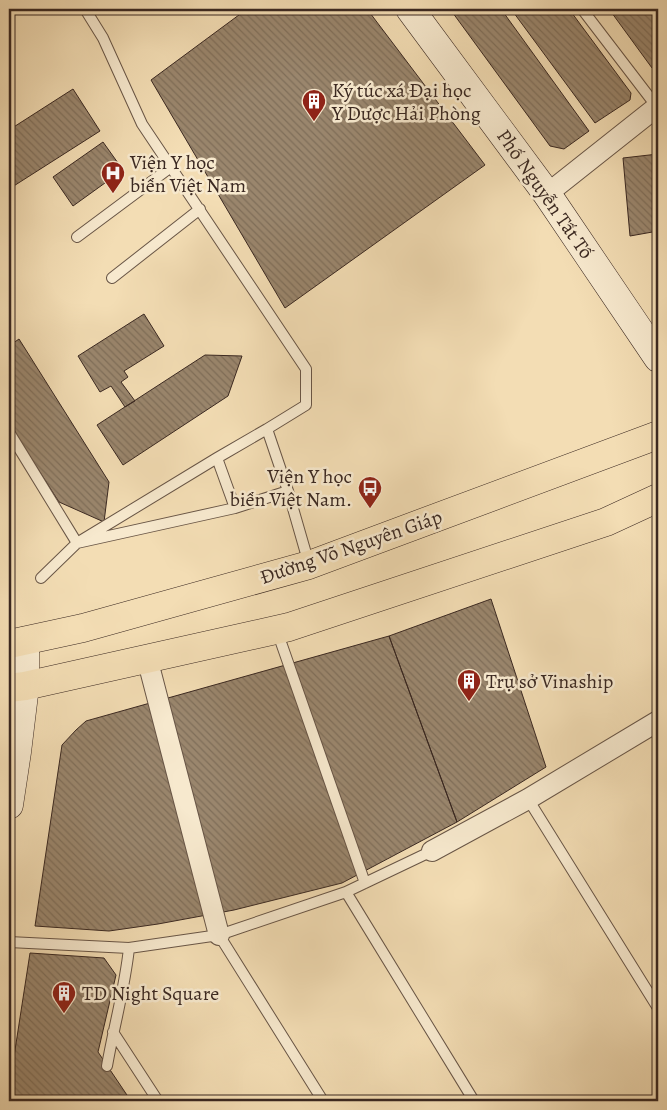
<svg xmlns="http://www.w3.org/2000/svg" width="667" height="1110" font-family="Alegreya,serif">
  <defs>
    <pattern id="building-back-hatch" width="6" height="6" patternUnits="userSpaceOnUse" patternTransform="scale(1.25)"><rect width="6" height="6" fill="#9a866d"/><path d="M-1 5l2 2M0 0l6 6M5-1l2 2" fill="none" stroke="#7f6e59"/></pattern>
  </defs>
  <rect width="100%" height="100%" fill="#f3ddb4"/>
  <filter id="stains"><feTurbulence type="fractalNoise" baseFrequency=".004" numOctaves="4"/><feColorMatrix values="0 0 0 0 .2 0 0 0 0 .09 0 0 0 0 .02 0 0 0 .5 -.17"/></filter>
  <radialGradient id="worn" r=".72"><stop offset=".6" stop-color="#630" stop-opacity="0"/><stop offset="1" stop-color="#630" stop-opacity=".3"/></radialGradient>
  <path fill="url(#building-back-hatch)" stroke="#3a2821" d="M247,9H367L485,165L285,308L151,80Z
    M450,9H501L589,131L564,149L550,146Z
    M511,9H569L631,93L630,100L595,123Z
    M609,9H658V69L652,68Z
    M73,89L100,131L9,189V130Z
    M103,142L123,170L73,206L53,177Z
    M658,154V231L630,236L623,158Z
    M144,314L164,346L124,371L128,377L121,382L135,401L125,407L111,386L100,392L78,356Z
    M19,339L109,482L104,522L59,502L9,424V346Z
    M205,355L242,356L228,396L123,465L97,425Z
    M491,599L546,767L457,822L389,636Z
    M389,636L457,822L342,883L234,910L158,924L109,931L35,926L62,745L76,730L86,721Z
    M30,953L104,958L116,975L98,1052L131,1101H9V1089Z"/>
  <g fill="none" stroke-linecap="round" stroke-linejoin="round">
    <g stroke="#685546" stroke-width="12">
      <path id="lane" d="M85,9L103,38L142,124L306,369V405L267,429L288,491L309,564
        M582,9L657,107
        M77,237L171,167
        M112,278L200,209
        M9,432L77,543L235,508L288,491
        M217,458L235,508
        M41,578L77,543L217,458L267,429
        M277,631L365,883
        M528,799L658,1008
        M346,892L474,1101
        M219,935L323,1101
        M9,942L129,948
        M113,1032L158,1101
        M107,1066C114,1026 125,987 129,948L219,935L346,892L432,851"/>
    </g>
    <g stroke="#685546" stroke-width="22">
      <path id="street" d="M547,194L658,106
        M147,658L219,935
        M432,851L528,799L658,721"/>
    </g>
    <g stroke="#3a2821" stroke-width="29">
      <path id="secondary" d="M410,9L547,194L658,358
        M9,805L17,752L25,686V641"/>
    </g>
    <g stroke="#3a2821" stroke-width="29">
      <path id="primary" d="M9,644L83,628L309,565L658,435
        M9,688L25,686L289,627L606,522L658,498"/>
    </g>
    <use href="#lane" stroke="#f7e9ce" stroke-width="10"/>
    <use href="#street" stroke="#f7e9ce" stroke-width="20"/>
    <use href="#secondary" stroke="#f7e9ce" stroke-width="28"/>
    <use href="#primary" stroke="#f3ddb4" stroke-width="28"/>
  </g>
  <defs>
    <g id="building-pin" transform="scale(1.25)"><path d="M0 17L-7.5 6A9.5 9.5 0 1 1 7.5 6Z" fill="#8f2418" stroke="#f7e9ce"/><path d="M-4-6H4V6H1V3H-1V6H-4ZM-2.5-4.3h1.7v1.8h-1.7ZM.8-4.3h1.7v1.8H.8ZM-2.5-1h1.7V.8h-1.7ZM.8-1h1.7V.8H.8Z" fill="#fff"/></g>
    <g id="hospital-pin" transform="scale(1.25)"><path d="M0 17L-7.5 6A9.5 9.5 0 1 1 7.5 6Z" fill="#8f2418" stroke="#f7e9ce"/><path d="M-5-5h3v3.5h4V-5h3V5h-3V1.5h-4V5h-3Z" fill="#fff"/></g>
    <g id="bus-pin" transform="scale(1.25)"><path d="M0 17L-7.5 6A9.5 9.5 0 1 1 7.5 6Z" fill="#8f2418" stroke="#f7e9ce"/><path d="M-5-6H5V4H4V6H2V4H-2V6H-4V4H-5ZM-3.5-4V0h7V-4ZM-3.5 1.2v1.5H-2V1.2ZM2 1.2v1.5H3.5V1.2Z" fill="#fff"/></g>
  </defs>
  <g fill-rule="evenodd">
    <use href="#building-pin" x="314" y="101"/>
    <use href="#hospital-pin" x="113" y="173"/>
    <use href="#bus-pin" x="370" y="488"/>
    <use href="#building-pin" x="469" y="681"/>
    <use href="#building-pin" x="64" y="993"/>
  </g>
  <g text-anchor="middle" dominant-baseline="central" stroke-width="5" stroke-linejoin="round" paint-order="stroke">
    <g font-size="20" fill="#3a2821" stroke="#f7e9ce" text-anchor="start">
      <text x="332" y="90">Ký túc xá Đại học<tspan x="332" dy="23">Y Dược Hải Phòng</tspan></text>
      <text x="130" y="162">Viện Y học<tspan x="130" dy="23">biển Việt Nam</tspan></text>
      <text x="352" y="476" text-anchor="end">Viện Y học<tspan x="352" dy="23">biển Việt Nam.</tspan></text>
      <text x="486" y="681">Trụ sở Vinaship</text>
      <text x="82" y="993">TD Night Square</text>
    </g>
    <g font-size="20" fill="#3a2821" stroke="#f7e9ce">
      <text transform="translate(545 194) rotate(55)">Phố Nguyễn Tất Tố</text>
      <text transform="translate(351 547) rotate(-19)">Đường Võ Nguyên Giáp</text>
    </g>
  </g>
  <rect width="667" height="1110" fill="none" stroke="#f3ddb4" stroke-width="30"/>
  <rect x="10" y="10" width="647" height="1090" fill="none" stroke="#3a2821" stroke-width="2.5"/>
  <rect x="15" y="15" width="637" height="1080" fill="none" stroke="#3a2821"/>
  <rect width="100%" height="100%" filter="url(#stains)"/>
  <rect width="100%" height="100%" fill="url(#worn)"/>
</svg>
